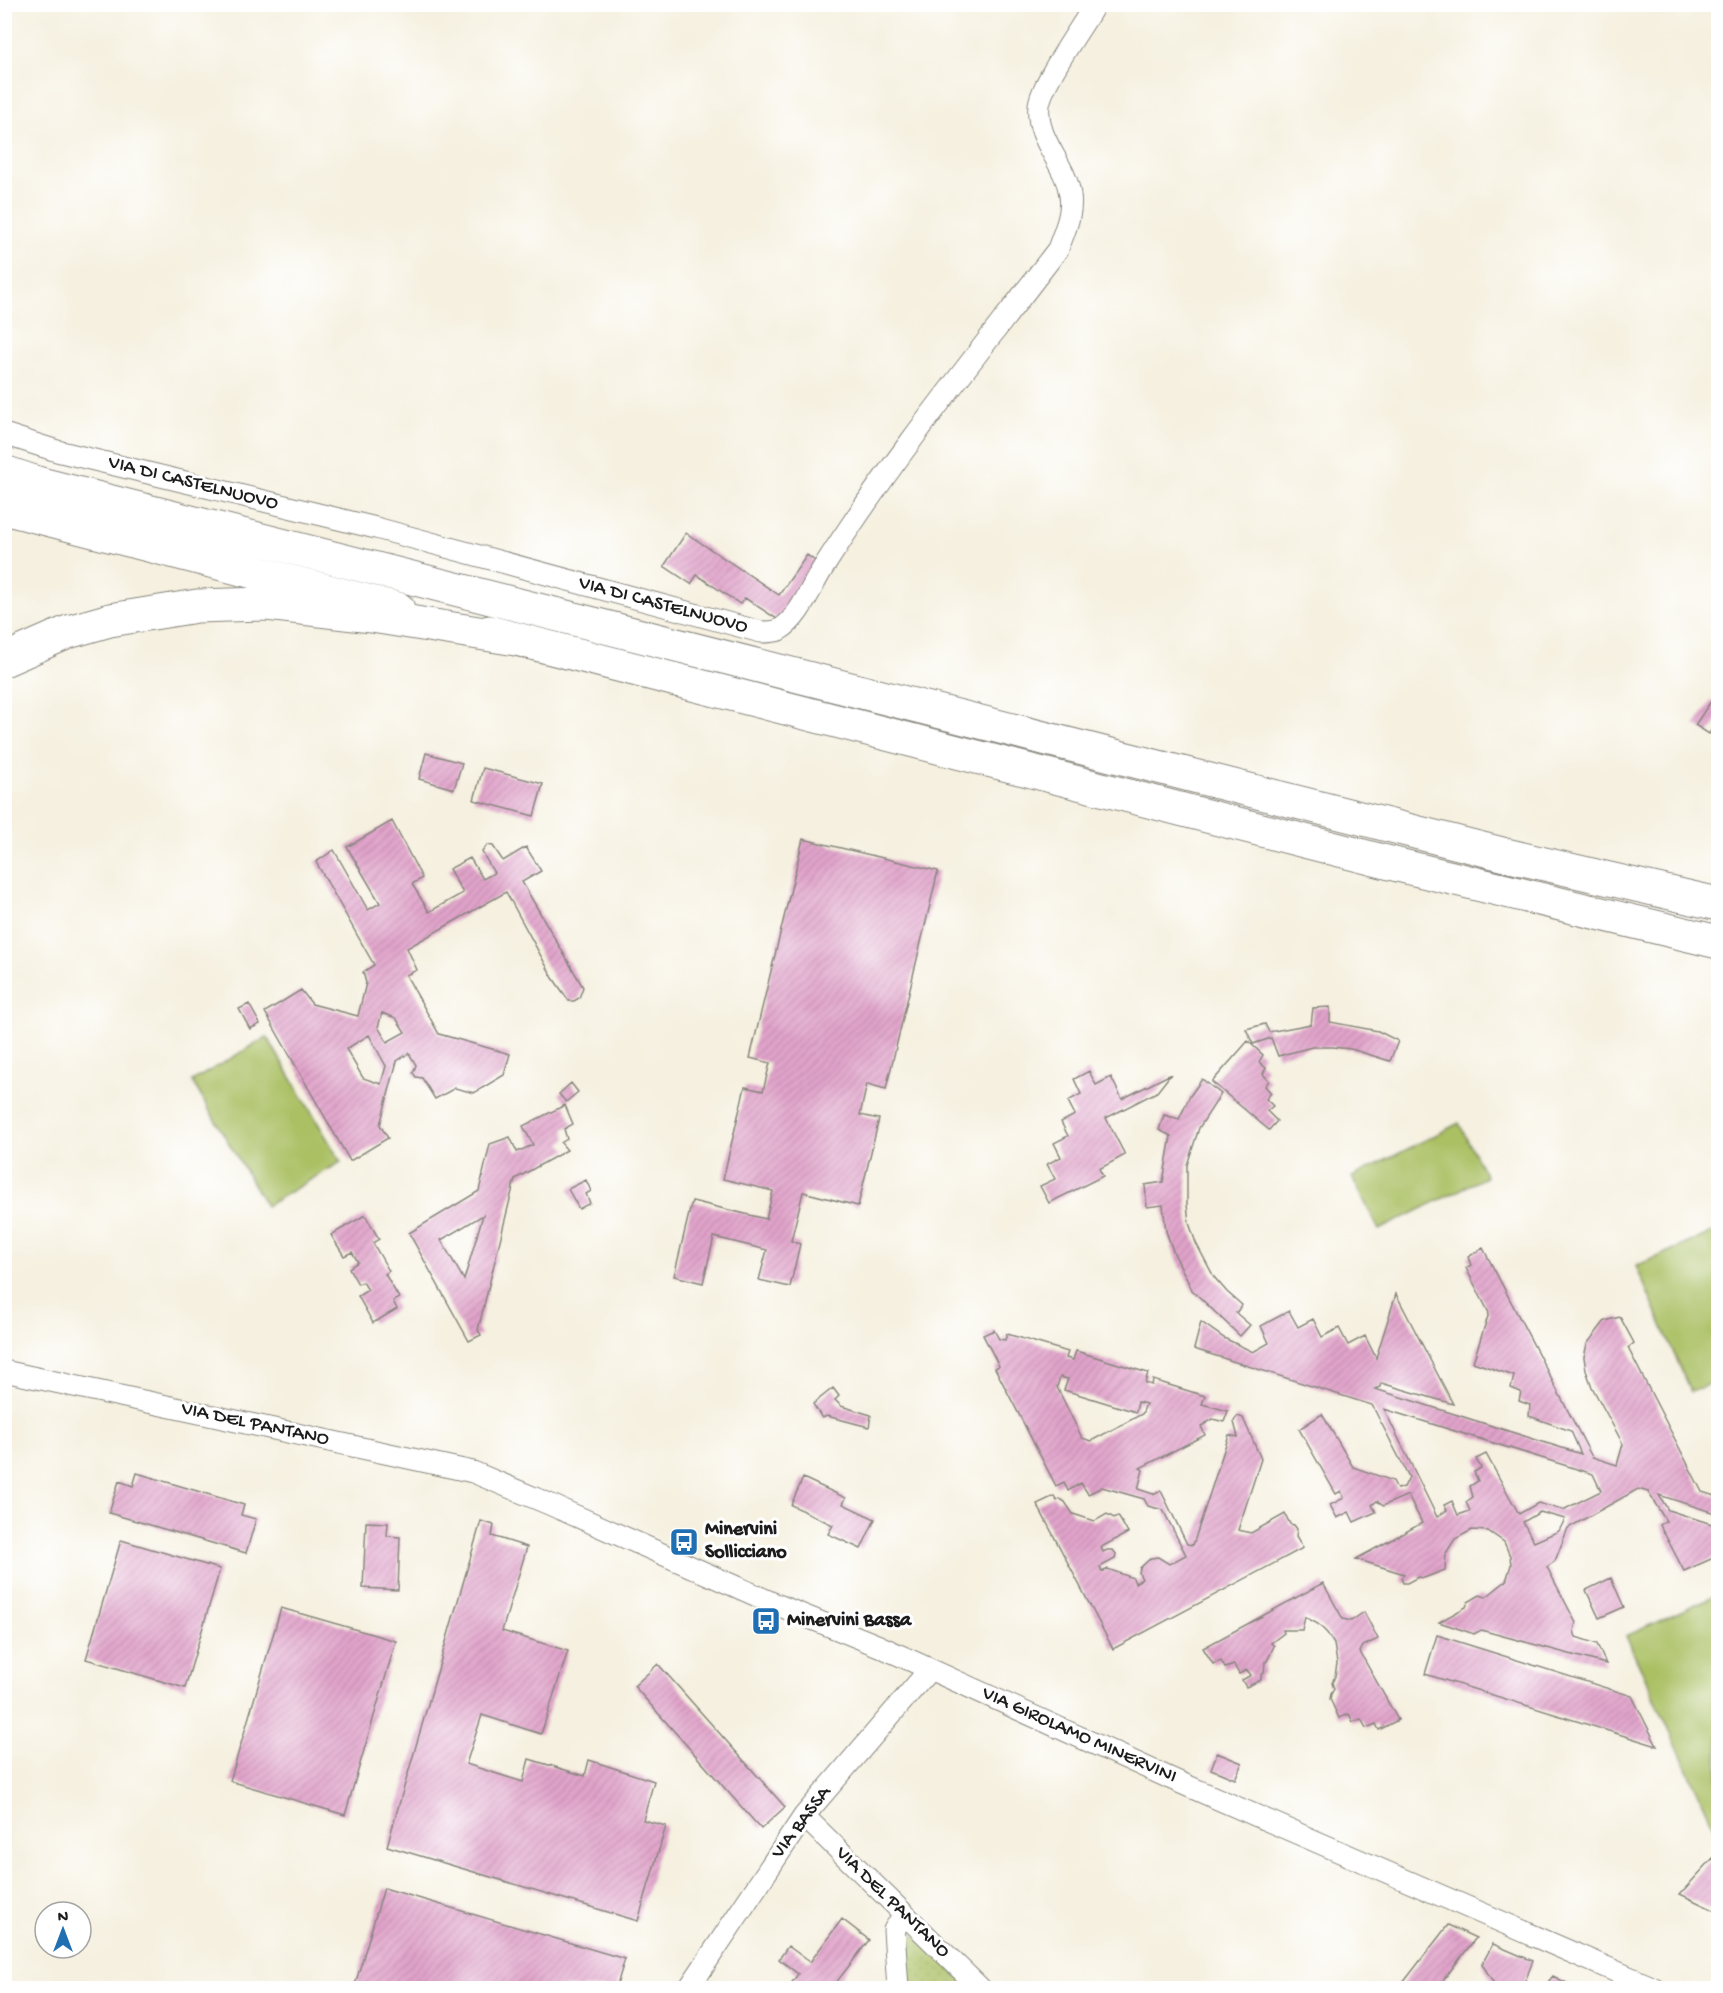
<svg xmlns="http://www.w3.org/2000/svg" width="1723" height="1993" font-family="'Gochi Hand',sans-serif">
  <defs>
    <pattern id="grass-dots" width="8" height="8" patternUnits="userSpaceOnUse" patternTransform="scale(1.5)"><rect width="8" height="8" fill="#aac064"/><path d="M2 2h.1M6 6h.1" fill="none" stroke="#92a456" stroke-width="1.8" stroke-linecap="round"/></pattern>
    <pattern id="building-hatch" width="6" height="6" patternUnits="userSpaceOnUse" patternTransform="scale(1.5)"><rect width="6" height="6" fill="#e1a3ca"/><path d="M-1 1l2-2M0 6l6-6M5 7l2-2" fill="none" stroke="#c08cad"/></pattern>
  </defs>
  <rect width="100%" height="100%" fill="#fff"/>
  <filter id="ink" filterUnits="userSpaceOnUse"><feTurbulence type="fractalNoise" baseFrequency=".0167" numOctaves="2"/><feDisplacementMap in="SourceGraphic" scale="12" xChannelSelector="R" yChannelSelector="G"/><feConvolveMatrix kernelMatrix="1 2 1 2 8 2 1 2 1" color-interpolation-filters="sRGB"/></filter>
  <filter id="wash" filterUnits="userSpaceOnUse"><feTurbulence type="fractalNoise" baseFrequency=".008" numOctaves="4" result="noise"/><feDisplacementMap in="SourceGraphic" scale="24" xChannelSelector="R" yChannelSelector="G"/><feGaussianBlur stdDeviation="1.35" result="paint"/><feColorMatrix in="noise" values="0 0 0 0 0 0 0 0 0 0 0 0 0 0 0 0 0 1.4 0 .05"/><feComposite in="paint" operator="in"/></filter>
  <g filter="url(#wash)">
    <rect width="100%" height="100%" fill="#f5f0df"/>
    <path fill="url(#grass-dots)" stroke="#636e40" stroke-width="1.5" d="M908,1928L973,1988H903L901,1931Z"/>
    <path fill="#aac064" stroke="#636e40" stroke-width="1.5" d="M267,1037L341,1162L266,1206L192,1081Z
      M1459,1123L1486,1177L1379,1230L1352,1177Z
      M1718,1230V1380L1691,1392L1636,1266Z
      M1718,1594V1835L1626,1636Z"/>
    <g id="blocks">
      <path fill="url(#building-hatch)" fill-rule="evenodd" d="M686,533L779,595L807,555L819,564L780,621L745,598L740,604L697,575L691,584L664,566Z
        M1711,701L1718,706V719L1709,734L1695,725Z
        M426,753L462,763L454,789L419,779Z
        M483,768L543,784L534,816L474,800Z
        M392,821L422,878L412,884L429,912L463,893L449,869L470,858L483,879L494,873L482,852L487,845L493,846L503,861L526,847L541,871L522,882L583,987L579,998L574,1001H569L553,978L506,892L407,948L417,970L406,975L439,1034L510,1054L504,1075L474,1093L455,1088L435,1099L422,1078L416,1077L413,1073L416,1065L409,1053L397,1061L380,1125L388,1138L350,1161L265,1012L301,990L312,1004L358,1016L366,983L363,972L374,965L316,862L334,850L368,910L380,903L347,847ZM382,1013L396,1018L405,1032L387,1042L378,1027ZM369,1035L386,1066L381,1084L363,1078L346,1049Z
        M803,839L938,871L886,1089L867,1084L860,1115L879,1119L858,1206L803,1192L791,1241L800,1244L790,1287L759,1280L767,1250L714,1237L703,1283L674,1276L692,1201L766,1219L773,1191L723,1179L745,1087L763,1091L770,1063L750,1058Z
        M249,1004L260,1024L250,1029L239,1009Z
        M1330,1007V1022L1378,1031L1398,1041L1390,1061L1351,1049L1332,1047H1312L1278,1056L1271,1038L1253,1044L1246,1029L1265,1024L1269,1032L1311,1024L1313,1008Z
        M1248,1041L1263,1055L1259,1062L1266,1068L1263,1074L1269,1081L1265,1086L1271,1093L1266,1099L1273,1106L1267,1111L1277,1121L1269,1130L1212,1082Z
        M1089,1071L1096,1085L1111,1077L1122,1099L1171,1074L1157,1092L1106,1118L1125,1155L1099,1169L1103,1176L1049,1203L1040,1186L1055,1179L1047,1164L1061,1157L1054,1143L1068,1136L1061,1122L1075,1115L1068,1101L1081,1094L1074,1079Z
        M1202,1079L1221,1094L1199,1128L1187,1165V1204L1189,1223L1196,1243L1214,1277L1227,1292L1242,1305L1236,1313L1250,1325L1240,1336L1192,1290L1173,1251L1166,1231L1163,1205L1147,1207L1145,1185L1163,1182L1171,1136L1159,1130L1164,1115L1179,1119L1190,1096Z
        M571,1083L578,1092L566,1102L559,1094Z
        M565,1105L573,1124L564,1129L567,1139L561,1143L567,1150L515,1179L478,1330L481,1335L469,1341L409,1233L479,1191L490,1144L510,1137L517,1152L533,1145L523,1126ZM483,1215L464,1280L441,1240Z
        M586,1180L591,1191L586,1194L590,1203L579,1209L568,1189Z
        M365,1215L379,1239L373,1243L389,1271L385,1274L399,1298L393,1301L397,1309L373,1323L358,1296L368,1290L363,1282L358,1284L349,1268L358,1262L352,1252L344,1256L331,1235Z
        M1483,1248L1592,1457L1617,1465L1623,1444L1592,1387L1586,1370L1584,1357L1587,1344L1605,1321L1620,1317L1634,1343L1628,1348L1702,1492L1718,1497V1514L1659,1495L1668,1510L1718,1526V1556L1684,1571L1660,1525L1666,1521L1648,1492L1638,1489L1568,1528L1555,1561L1547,1567L1576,1623L1574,1631L1576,1637L1597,1644L1606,1664L1481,1630L1474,1634L1439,1622L1466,1607L1468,1602L1480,1595L1486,1597L1506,1581L1511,1565L1510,1556L1504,1542L1488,1531L1472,1530L1455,1539L1446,1553L1445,1570L1424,1578L1418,1577L1407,1583H1403L1401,1578L1404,1574L1356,1559L1422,1523L1408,1495L1383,1506L1377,1501L1372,1505L1376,1512L1354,1522L1349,1512L1337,1518L1330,1505L1344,1498L1341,1491L1336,1494L1299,1429L1322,1414L1353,1467L1393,1481L1397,1489L1404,1487L1409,1477L1372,1405L1194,1349L1201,1322L1224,1338L1253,1352L1269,1343L1261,1326L1289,1311L1298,1327L1313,1319L1322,1337L1339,1328L1348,1345L1365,1336L1376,1358L1396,1294L1453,1404L1381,1383L1380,1387L1375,1389L1581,1454L1571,1431L1529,1416L1530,1405L1519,1401L1521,1392L1511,1388L1514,1376L1473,1362L1489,1313L1466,1268L1471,1265L1468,1257ZM1384,1409L1593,1474L1601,1491L1563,1510L1538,1503L1519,1514L1486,1454L1476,1459L1481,1468L1474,1472L1478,1481L1470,1486L1473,1497L1466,1502L1470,1511L1458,1515L1452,1501L1444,1505L1447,1510L1437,1517ZM1540,1512L1565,1519L1559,1531L1534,1542L1523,1522Z
        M994,1330L999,1339L1005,1340L1007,1334L1068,1352L1066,1358L1073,1360L1076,1351L1148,1373L1145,1383L1152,1385L1153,1380L1205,1396L1202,1404L1228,1411L1224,1422L1213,1419L1201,1426L1205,1435L1140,1468L1143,1470L1138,1489L1153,1494L1161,1491L1187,1544L1193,1545L1229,1435L1238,1437L1234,1422L1235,1419L1238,1416L1243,1418L1261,1459L1238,1530L1251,1533L1285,1514L1290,1524L1294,1525L1297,1529L1296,1536L1303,1548L1113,1649L1037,1504L1054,1496L1057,1501L1060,1499L1065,1502L1073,1514L1095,1521L1107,1514L1114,1518L1118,1516L1128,1533L1101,1547L1103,1552L1107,1550H1113L1116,1554L1115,1559L1100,1567L1102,1572L1108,1569L1133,1578L1135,1583L1142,1579L1139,1573L1140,1568L1151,1558L1158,1557L1169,1564L1186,1555L1163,1510L1148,1506L1144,1499L1102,1487L1088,1494L1081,1483L1068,1491L1064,1482L1056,1486L995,1368L999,1366L983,1335ZM1060,1377L1068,1379L1064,1390L1136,1412L1138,1402L1146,1404L1142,1414L1091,1441L1082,1438L1057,1387Z
        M833,1388L839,1396L835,1400L841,1406L871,1415L869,1427L827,1416L822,1418L813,1404Z
        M137,1473L244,1505L241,1515L256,1519L246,1553L109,1513L119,1481L133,1486Z
        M803,1478L846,1498L843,1504L875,1519L861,1549L828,1534L833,1525L791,1505Z
        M481,1521L494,1525L492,1536L527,1547L502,1631L568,1651L541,1734L482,1715L466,1764L523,1782L529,1759L585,1776L589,1760L654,1781L643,1820L666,1826L638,1921L387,1846Z
        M366,1522L388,1523L387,1536L400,1537L398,1590L363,1588Z
        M121,1540L220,1569L185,1688L86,1659Z
        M1611,1578L1624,1607L1599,1618L1586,1590Z
        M1323,1583L1343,1619L1351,1621L1364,1612L1378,1639L1363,1646L1360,1652L1398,1720L1379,1730L1376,1724L1366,1728L1361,1719L1353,1722L1349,1714L1339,1718L1330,1699L1331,1694L1334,1689L1332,1683L1335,1676L1337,1663L1334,1644L1327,1633L1318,1624L1305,1617L1302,1630H1283L1284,1633L1271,1643L1274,1646L1267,1661L1265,1662L1264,1673L1261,1675V1680L1246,1687L1242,1680L1251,1675L1247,1670L1239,1674L1234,1665L1225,1668L1221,1661L1213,1664L1203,1648Z
        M281,1608L396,1641L345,1815L230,1781Z
        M1437,1635L1632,1696L1657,1746L1425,1674Z
        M658,1664L785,1807L761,1829L634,1686Z
        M1217,1753L1242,1763L1235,1779L1211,1769Z
        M1713,1858L1718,1868V1912L1680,1894Z
        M384,1888L625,1959L616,1988H354Z
        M842,1919L869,1940L832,1988H788L798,1974L779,1959L788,1946L810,1962Z
        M1448,1925L1476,1938L1437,1988H1399Z
        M1493,1944L1533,1961L1522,1988L1496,1987L1482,1964Z
        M1553,1976L1576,1988H1543Z"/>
    </g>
  </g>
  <g filter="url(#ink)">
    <use href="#blocks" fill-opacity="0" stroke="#88867e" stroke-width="1.5"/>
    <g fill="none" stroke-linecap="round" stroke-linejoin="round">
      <g stroke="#88867e" stroke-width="23">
        <path id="minor" d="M4,434L57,451L376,528L761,632C766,632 774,632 779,630C799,619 811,587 823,568C894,456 978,354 1058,249C1064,232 1073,214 1070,195C1066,163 1035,140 1039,105C1042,82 1082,27 1095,4
          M4,1371L473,1472L549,1504L773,1603L879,1646L1174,1780L1654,1988
          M804,1816L980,1988
          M689,1988L804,1816L930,1669
          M898,1988L894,1930L904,1914"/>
      </g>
      <g stroke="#88867e" stroke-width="35">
        <path id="trunk" d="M9,476L1510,856L1718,904
          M4,508L398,609
          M489,632L1398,865L1718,942"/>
      </g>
      <g stroke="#88867e" stroke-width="35">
        <path id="motorway" d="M4,472L37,483
          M4,660L68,632L110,620L197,606L267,604L372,616L516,639"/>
      </g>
      <use href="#minor" stroke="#fff" stroke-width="21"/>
      <use href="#trunk" stroke="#fff" stroke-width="33"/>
      <use href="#motorway" stroke="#fff" stroke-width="33"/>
    </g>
  </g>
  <defs>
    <g id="bus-square" transform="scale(1.5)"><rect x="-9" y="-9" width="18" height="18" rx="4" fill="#1f6fb2" stroke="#fff"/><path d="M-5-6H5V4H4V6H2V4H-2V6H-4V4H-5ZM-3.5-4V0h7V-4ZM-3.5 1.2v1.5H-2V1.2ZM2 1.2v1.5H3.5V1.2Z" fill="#fff"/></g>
  </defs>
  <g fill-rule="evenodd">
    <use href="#bus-square" x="684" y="1542"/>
    <use href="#bus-square" x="766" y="1621"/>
  </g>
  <g text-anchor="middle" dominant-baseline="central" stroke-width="6" stroke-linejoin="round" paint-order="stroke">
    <g font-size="20" fill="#1c1c1c" stroke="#fff">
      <text transform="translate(193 484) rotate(14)">VIA DI CASTELNUOVO</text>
      <text transform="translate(663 606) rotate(15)">VIA DI CASTELNUOVO</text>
      <text transform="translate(255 1425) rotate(12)">VIA DEL PANTANO</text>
      <text transform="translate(1079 1736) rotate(24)">VIA GIROLAMO MINERVINI</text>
      <text transform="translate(802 1823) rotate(-53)">VIA BASSA</text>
      <text transform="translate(892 1903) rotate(44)">VIA DEL PANTANO</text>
    </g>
    <g font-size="20" font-weight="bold" fill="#1c1c1c" stroke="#fff" text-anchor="start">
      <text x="705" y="1530">Minervini<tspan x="705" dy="23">Sollicciano</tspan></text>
      <text x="787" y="1621">Minervini Bassa</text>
    </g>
  </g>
  <rect width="1723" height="1993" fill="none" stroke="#fff" stroke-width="24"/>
  <g transform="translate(63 1930)"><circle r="28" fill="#ffffff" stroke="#a4a4a4" stroke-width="1.5"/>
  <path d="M0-4.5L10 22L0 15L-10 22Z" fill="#1f6fb2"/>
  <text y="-9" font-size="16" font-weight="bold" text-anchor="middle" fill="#1c1c1c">N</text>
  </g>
</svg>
